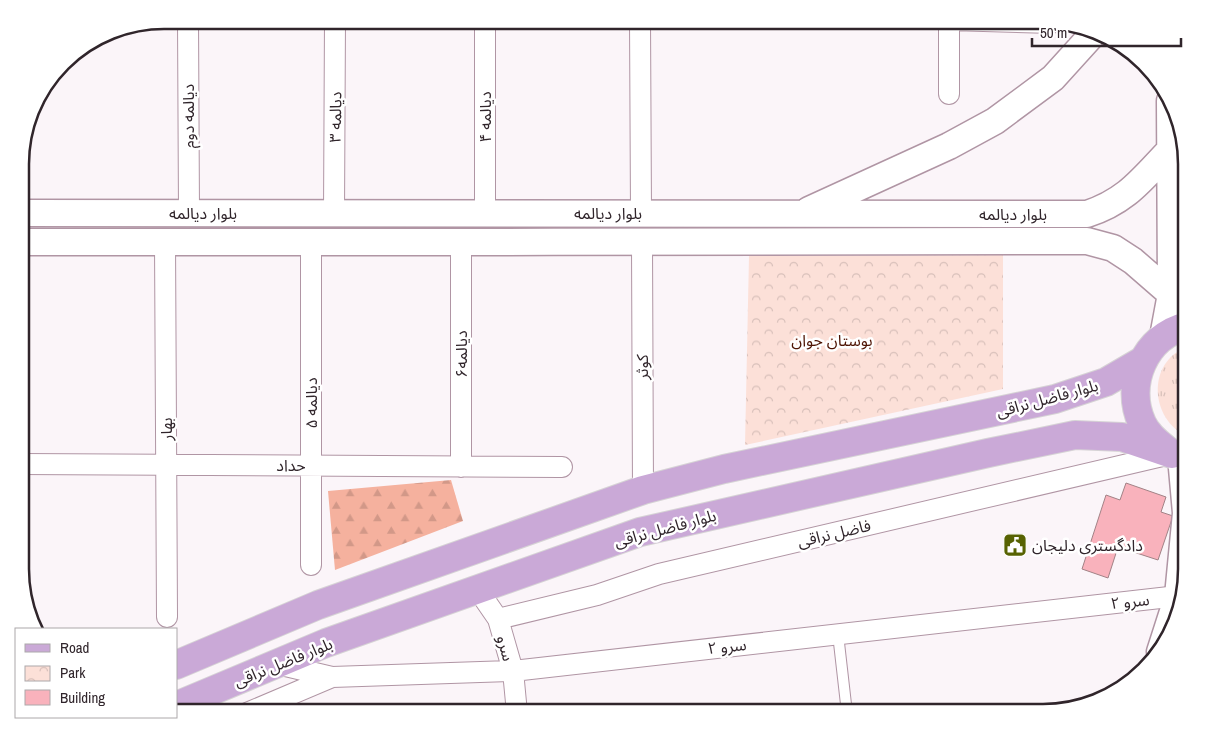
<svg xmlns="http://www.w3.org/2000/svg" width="1207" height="733" font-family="'Archivo Narrow','Noto Sans Arabic',sans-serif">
  <defs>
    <pattern id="grass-tufts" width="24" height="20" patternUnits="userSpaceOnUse" patternTransform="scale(1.25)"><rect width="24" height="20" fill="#fce0d8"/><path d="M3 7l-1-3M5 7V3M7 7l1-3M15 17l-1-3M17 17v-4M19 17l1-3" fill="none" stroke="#d8c0ba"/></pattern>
    <pattern id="forest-firs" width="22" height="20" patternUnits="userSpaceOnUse" patternTransform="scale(1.25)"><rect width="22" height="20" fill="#f5b19e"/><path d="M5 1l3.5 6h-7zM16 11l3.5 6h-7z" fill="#d29888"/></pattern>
    <pattern id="park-crowns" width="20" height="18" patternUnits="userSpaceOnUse" patternTransform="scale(1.25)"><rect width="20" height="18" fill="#fce0d8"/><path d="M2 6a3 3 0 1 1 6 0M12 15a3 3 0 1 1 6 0" fill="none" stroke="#d8c0ba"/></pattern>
  </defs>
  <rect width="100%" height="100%" fill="#fbf5f9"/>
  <path fill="url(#grass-tufts)" d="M1187,347V436C1150,420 1146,362 1187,347Z"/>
  <path fill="url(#forest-firs)" d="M451,480L463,521L335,570L328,491Z"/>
  <path fill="url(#park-crowns)" d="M1003,255V389L745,445L749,256Z"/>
  <path fill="#f9b2bc" stroke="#a28286" d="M1126,483L1166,497L1161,512L1173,516L1158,560L1118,547L1108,578L1082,569L1106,495L1120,500Z"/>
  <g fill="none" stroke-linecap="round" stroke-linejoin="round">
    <g stroke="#b095a4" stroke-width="12">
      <path id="service" d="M838,634L847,713"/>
    </g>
    <g stroke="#b095a4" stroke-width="22">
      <path id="minor" d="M188,20L189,213
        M485,20V213
        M640,20L641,213
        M949,20L1052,23
        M949,20V94
        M334,213L335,20
        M165,242L167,617
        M311,242V565
        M461,242V467
        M642,244L643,490
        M21,464L562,467
        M478,590L498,619L513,671L517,713
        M498,619L597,595L659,574L1171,454
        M277,664L332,677L513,671L1178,596
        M247,713L332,677"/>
    </g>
    <g stroke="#b095a4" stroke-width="29">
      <path id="tertiary" d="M809,210L949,146L995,121L1053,78L1092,35
        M21,213L1087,214C1127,201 1142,179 1170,150
        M21,242C376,241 732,243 1087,241L1113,248L1133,261L1171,294
        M1163,337L1171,294L1170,101
        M1181,457L1186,513L1178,596L1187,576
        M1160,652L1178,596"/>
    </g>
    <g stroke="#d6d3d5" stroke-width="30">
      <path id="primary" d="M1168,451C1158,443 1147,435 1142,423C1124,384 1145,336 1187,326
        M176,665L318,605L643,490L724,469L1055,399L1106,382L1142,361
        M176,706L326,643L640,532L988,453L1075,435L1122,437L1172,454"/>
    </g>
    <use href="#service" stroke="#fff" stroke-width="10"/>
    <use href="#minor" stroke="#fff" stroke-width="20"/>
    <use href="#tertiary" stroke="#fff" stroke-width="26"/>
    <use href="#primary" stroke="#caa9d7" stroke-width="28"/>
  </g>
  <defs>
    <g id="civic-square" transform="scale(1.25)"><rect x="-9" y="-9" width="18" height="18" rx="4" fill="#576202" stroke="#fff"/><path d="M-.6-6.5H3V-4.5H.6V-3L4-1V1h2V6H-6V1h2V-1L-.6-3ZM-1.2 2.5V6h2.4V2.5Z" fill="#fff"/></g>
  </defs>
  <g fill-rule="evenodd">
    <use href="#civic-square" x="1015" y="545"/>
  </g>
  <g text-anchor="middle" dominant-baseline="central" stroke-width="5" stroke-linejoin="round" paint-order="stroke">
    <g font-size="16" fill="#30252b" stroke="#fff">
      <text transform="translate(188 116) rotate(-90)">دیالمه دوم</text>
      <text transform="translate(335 117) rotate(-89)">دیالمه ۳</text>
      <text transform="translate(485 117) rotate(-90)">دیالمه ۴</text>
      <text x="203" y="213">بلوار دیالمه</text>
      <text x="608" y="213">بلوار دیالمه</text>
      <text x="1013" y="214">بلوار دیالمه</text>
      <text transform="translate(461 354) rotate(-90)">دیالمه۶</text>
      <text transform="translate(642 367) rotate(-90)">کوثر</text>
      <text transform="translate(1047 398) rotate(-15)">بلوار فاضل نراقی</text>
      <text transform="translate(311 403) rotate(-90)">دیالمه ۵</text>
      <text transform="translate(166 429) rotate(-90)">بهار</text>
      <text x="291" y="465">حداد</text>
      <text transform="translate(665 528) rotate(-15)">بلوار فاضل نراقی</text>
      <text transform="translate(834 533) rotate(-13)">فاضل نراقی</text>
      <text transform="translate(1130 601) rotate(-6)">سرو ۲</text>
      <text transform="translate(727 646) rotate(-6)">سرو ۲</text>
      <text transform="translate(506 648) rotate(75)">سرو</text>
      <text transform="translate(283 662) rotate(-22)">بلوار فاضل نراقی</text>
    </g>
    <g font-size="16" fill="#4e1403" stroke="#fff">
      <text x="832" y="340">بوستان جوان</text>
    </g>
    <g font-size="16" fill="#30252b" stroke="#fff" text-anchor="start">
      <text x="1032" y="545">دادگستری دلیجان</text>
    </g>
  </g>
  <path d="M0 0H1207V733H0ZM164 29H1043A135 135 0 0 1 1178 164V569A135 135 0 0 1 1043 704H164A135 135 0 0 1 29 569V164A135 135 0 0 1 164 29Z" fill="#fff" fill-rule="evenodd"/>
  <path fill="none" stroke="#30252b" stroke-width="2.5" d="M164 29H1043A135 135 0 0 1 1178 164V569A135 135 0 0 1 1043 704H164A135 135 0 0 1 29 569V164A135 135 0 0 1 164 29Z"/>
  <rect x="15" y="628" width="162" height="90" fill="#ffffff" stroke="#aca8aa"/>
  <rect x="25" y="644" width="25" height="8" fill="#caa9d7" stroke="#aca8aa"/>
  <text x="60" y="653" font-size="15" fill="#30252b">Road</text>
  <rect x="25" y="666" width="25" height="15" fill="url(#park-crowns)" stroke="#aca8aa"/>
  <text x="60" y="678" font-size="15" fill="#30252b">Park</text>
  <rect x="25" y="690" width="25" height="15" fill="#f9b2bc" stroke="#aca8aa"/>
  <text x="60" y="703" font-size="15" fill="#30252b">Building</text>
  <path d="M1032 38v8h149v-8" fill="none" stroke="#30252b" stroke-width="2.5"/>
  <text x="1040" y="38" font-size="15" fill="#30252b" stroke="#ffffff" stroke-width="4" paint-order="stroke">50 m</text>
</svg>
